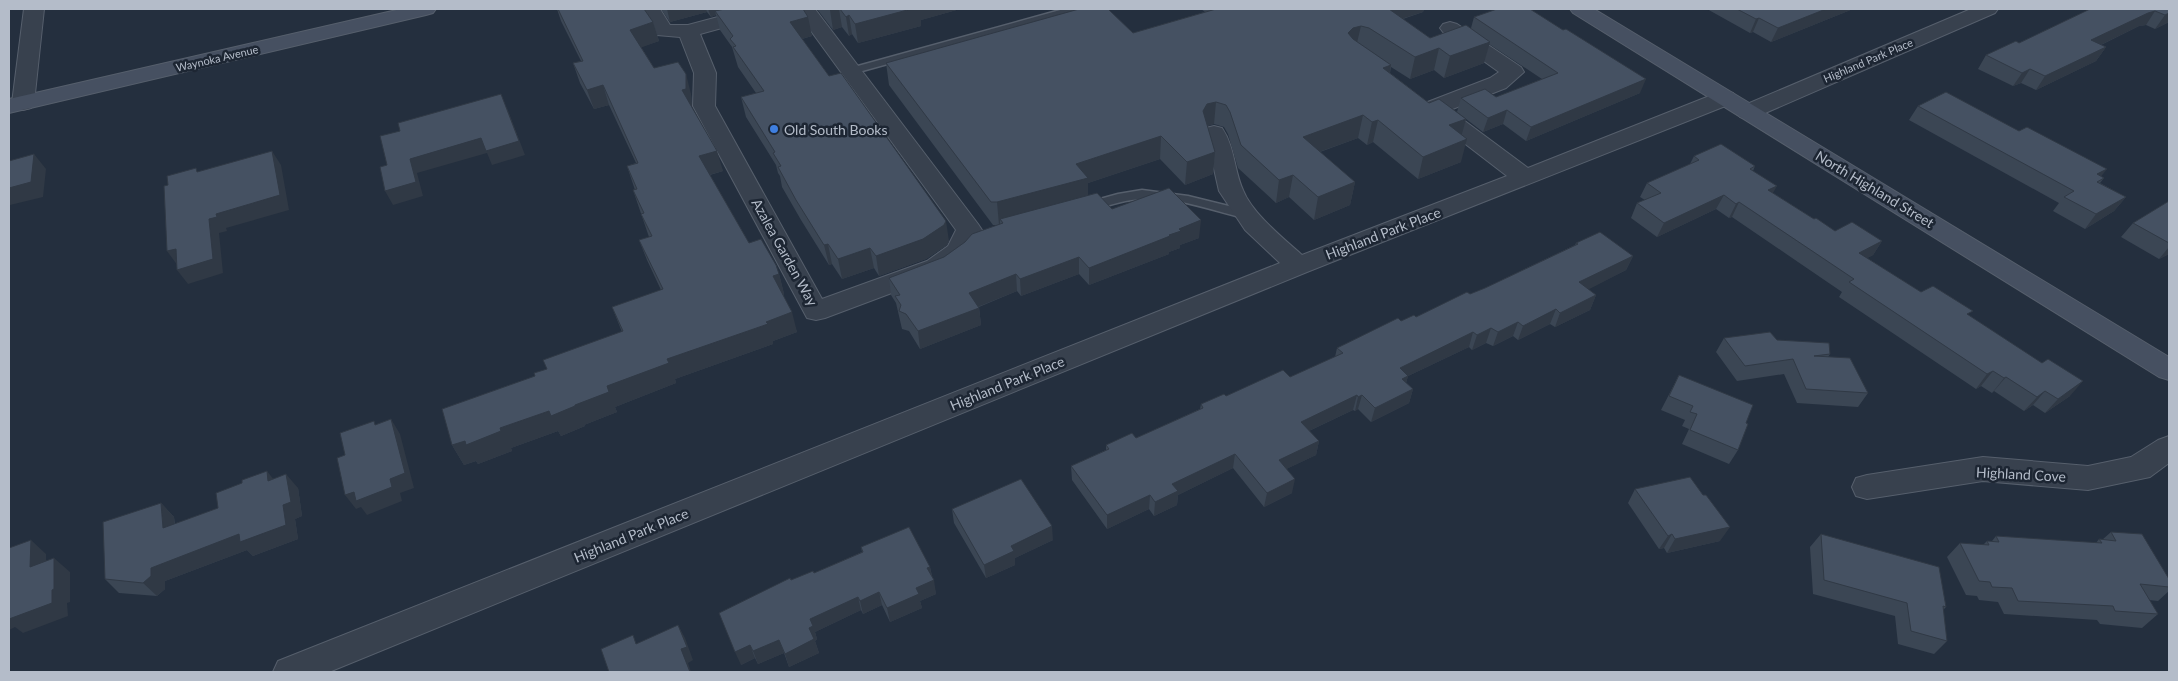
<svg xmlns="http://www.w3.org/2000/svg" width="2178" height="681" font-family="Lato,sans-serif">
  <rect width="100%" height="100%" fill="#242f3e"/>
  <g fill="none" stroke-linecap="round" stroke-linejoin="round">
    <g stroke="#565f6c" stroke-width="3">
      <path id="lane" d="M1064,9H1080L1079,11L855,73H847L845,71L847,69Z
        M1142,190L1188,196L1253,212L1255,215L1248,219C1213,211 1176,196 1140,199C1122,200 1105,207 1087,211L1080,207L1082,204L1118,194Z"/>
    </g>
    <g stroke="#565f6c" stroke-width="2">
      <path id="street" d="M24,9H44L34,103L31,108L23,110L15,108L12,103Z
        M640,9H660L670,25H688L748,9H780L777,13L700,34L716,73L715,106L822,299L927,261L948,246L956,230L795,9H815L978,224L982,230L977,243L966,258L945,273L825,318L816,320L807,318L693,106L694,73L680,37L657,35Z
        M1971,9H1998L1995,13L1756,117L1748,119L1740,117L1737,112L1740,107Z
        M1450,22L1457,24L1521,67L1524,72L1506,88L1450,110L1528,168L1717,93L1725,91L1733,93L1736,98L1733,103L1307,272L329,672H273L278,661L1280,263L1245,230L1219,191L1212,160L1203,133L1206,128L1214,126L1222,128C1235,147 1234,170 1243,190C1252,213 1283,238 1302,255L1507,176L1425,113L1422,108L1425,103L1490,78L1499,72L1443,32L1440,28L1443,24Z
        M2169,436V463L2150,477L2088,490L1983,481L1867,499L1856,496L1852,487L1856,478L1867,475L1983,457L2088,466L2131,457L2158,440Z"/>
    </g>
    <g stroke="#565f6c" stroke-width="2">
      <path id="secondary" d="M401,9H436L433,13L426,15L9,113V99Z
        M1570,9H1594L2169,357V380L2159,377L1573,13Z"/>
    </g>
    <use href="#lane" fill="#38414e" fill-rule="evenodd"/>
    <use href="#street" fill="#38414e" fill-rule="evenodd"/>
    <use href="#secondary" fill="#465061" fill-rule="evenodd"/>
  </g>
  <path fill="#3b4654" d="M557,9H644L653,22L659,41L641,47L654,68L691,94L692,108L723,171L710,175L749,243L779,274L784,294L783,295L797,332L773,341V344L675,379L676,383L615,407L617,412L584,425L585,426L561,436L558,431L511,448L512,451L478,464L476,461L464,465L452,445L535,376L547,369L622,332L612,307L661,290L647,260L639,240L649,237L633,190H635L627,166L636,163L609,105L594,109L580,83L573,63L581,61L561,21Z
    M661,9H803L812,36L802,39L949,241L947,245L926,259L879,276L874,268L842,279L832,264L829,265L801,220L782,187L780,176L778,173L776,165L746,117L741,97L756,93L738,67L732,47L720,30L716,15L711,17L707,12L670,22Z
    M817,9H960L921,20V26L858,43L852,34L849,36L842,27L833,30Z
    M1201,9H1424L1423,12L1403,19L1430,38L1471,28L1474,17L1640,93L1526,141L1503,124L1483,132L1457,112L1461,98L1496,97L1542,79L1489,44L1484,63L1444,78L1434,70L1410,79L1391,67L1390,73L1429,103L1466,119L1461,135V162L1418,179L1373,142L1367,145L1358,138L1320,152L1355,182L1350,205L1314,220L1289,197L1276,203L1238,168L1228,134L1224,127L1214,124L1207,126L1215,152L1213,174L1185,185L1160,159L1088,183V195L1112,209L1199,238L1180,245V248L1169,252V254L1089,285L1079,274L1021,296L1017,291L979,307L981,325L920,349L909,331L902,329L896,303L891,295L889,278L944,257L997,225H993L889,85L886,63L1133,33L1205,12Z
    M1707,9H1853L1771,42L1753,32L1750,33Z
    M2090,9H2169V22L2155,29L2146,25L2139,26L2101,45L2106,47L2096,61L2036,90L2021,83L2013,86L1978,69L1986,55L2019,43Z
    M1918,106L2101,177L2104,178L2100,183L2126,197L2114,211L2085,229L2053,211L2059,203L1909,120Z
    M1694,156L1755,166L1753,171L1773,193L1814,219L1835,231L1882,241L1873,255L1867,258L1921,292L1969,316L2070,396L2045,413L2033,405L2024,411L1994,391L1992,393L1981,386L1976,389L1839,297L1842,292L1732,217L1729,218L1716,209L1657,237L1631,218L1637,203L1645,200L1640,197L1647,183L1690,164Z
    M2169,201V254L2159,259L2121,237L2133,223Z
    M1576,243L1633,256L1626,270L1588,289L1596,295L1590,310L1555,327L1550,324L1518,340L1513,336L1493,346L1486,343L1472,350L1469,347L1408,376L1406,383L1413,389L1409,403L1371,422L1358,409L1355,411L1353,410L1309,431L1319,441L1316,455L1286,469L1292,493L1264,507L1233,468L1178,495L1177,505L1154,516L1149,509L1107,529L1072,480L1071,466L1106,450V445L1136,438L1200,409L1201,404L1290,377L1335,357L1337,348L1401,321L1416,317L1485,288L1575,245Z
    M1724,338L1777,340L1830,354L1828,357L1868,393L1858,407L1797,403L1784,374L1737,381L1716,352Z
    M1679,375L1746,423L1738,450L1729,464L1682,444L1689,429L1682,426L1685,420L1661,410Z
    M273,479L298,488L302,516L295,519L298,539L253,556L247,550L165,581V589L157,596L119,593L105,579L161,503L174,517L175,524L218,508Z
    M1635,489L1720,541L1667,553L1664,548L1659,549L1628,503Z
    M952,509L1053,540L1015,558V565L986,578L954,523Z
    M2111,532L2169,579V591L2158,601L2149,600L2158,614L2142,628L2100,624L2097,620L2004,614L1998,602L1979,600L1977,596L1966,595L1947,557L1960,543L1983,545L1987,541H1992L1996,536L2096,543L2099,539L2102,540Z
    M1821,534L1946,607L1943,610L1947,641L1934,654L1898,644L1895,616L1813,594L1810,547Z
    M861,547L930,567L936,594L920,601L922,608L890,622L882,605L863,614L861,610L815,632L817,639L815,641L819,653L789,667L784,653L758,664L755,658L741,665L791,580L814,573L862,552Z"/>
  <path fill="#303945" d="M667,9H706L707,12L670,22Z
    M708,9H742L715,11L716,15L711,17Z
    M836,9H839L842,27L833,30L830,10Z
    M911,9H960L921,20V26L858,43L855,24Z
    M1382,9H1424L1423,12L1379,26Z
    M1826,9H1853L1771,42L1778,28Z
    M2155,11L2146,25L2139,26L2082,54L2091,40L2148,13Z
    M2169,13V22L2155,29L2165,15Z
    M849,15L852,34L849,36L846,17Z
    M808,17L812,36L794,41L790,22Z
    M1759,18L1753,32L1750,33L1756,19Z
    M653,22L659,41L637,49L630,30Z
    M1361,26L1356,47L1348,33L1353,28Z
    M1490,42L1484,63L1444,78L1450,56Z
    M2106,47L2096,61L2036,90L2045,76Z
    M1439,48L1434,70L1410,79L1415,57Z
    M1391,65L1387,87L1383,68Z
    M2030,69L2021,83L2013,86L2022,73Z
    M686,74L691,94L692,108L682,90Z
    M1646,79L1640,93L1526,141L1531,127Z
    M603,85L609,105L594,109L587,90Z
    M1216,102L1214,124L1206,126L1203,111L1207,104Z
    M507,108L525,155L492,165L487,153L417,173L423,196L393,205L385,191L410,159L481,138Z
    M1507,110L1503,124L1483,132L1488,118Z
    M1363,115L1358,138L1299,159L1303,137Z
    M1466,119L1460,141L1449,125Z
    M1378,120L1373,142L1367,145L1372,122Z
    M1161,136L1160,159L1088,183V201L1003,223L1000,219V225H999L997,202L1076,164Z
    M1467,139L1461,162L1418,179L1423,157Z
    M272,151L281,165L289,210L226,228L227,231L219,233L223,273L188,284L177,270L209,219Z
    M717,151L723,171L705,176L699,156Z
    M1215,152L1213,174L1185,185L1187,162Z
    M34,154L46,169L43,197L10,205L9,204V188Z
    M2107,169L2096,183L2097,174Z
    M1293,175L1289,197L1276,203L1279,180Z
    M1355,182L1350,205L1314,220L1318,197Z
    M1777,186L1769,200L1768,190Z
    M1724,195L1716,209L1657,237L1664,223Z
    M2126,197L2114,211L2085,229L2096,214Z
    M1739,202L1732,217L1729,218L1736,204Z
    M1201,220L1199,238L1180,245V248L1169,252V254L1089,285V268L1169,235L1179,229Z
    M946,221L949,241L947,245L926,259L879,276L876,256Z
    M1882,241L1873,255L1850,267L1859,253Z
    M828,244L832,264L829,265L824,245Z
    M2169,247V254L2159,259Z
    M870,248L874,268L842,279L838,259Z
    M176,249L178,266L167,251Z
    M1633,256L1626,270L1574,297L1579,282Z
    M1079,257V274L1021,296L1020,279Z
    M779,274L784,294L778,297L773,276Z
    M1016,274L1017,291L970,310L969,293Z
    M1596,295L1590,310L1555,327L1560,313Z
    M979,308L981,325L920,349L918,331Z
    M1556,309L1550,324L1518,340L1523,326Z
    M792,312L797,332L773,341V344L675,379L676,383L615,407L617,412L584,425L585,426L561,436L558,431L511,448L512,451L478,464L476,461L464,465L452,445L549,411L575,405L607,386L667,359Z
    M1518,322L1513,336L1493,346L1498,332Z
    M1491,328L1486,343L1472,350L1477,335Z
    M1473,332L1469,347L1408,376L1404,390L1400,368Z
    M1993,371L1981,386L1976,389L1987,374Z
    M2006,377L1994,391L1992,393L2004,378Z
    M2083,381L2070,396L2045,413L2058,399Z
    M1413,389L1409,403L1371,422L1375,408Z
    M2045,391L2033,405L2024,411L2037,397Z
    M1357,395L1353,410L1298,436L1301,422Z
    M1362,395L1358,409L1355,411L1358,397Z
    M391,419L400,434L414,488L400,493L402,501L367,515L361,507L356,509L345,495L390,479Z
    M1319,441L1316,455L1276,474L1279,460Z
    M1235,454L1233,468L1178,495L1177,505L1154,516L1155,502L1172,484Z
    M267,471L278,485L268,481Z
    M286,474L298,488L302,516L295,519L298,539L253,556L247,550L165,581V589L157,596L143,583L151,568L239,534L283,505Z
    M1295,479L1292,493L1264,507L1267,493Z
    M1150,495L1149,509L1107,529V515Z
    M161,503L174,517L176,542L163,528Z
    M1052,526L1053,540L1015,558V565L986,578L984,565L1011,546Z
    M1730,527L1720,541L1667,553L1675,539Z
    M1672,534L1664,548L1659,549L1668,536Z
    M31,540L46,554V581L30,567Z
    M54,558L70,572V602L67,603L68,616L23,633L15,627L9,630V612L52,590Z
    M930,567L932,580L927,568Z
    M934,580L936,594L920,601L922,608L890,622L887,608L916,588Z
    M879,592L882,605L863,614L860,601Z
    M858,597L861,610L815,632L817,639L815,641L819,653L789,667L785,654L809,628L810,619Z
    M678,625L685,638L693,660L688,663L691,672H690L681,649Z
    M779,640L784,653L758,664L753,651Z
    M750,645L755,658L741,665L735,652Z"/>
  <path fill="#455162" stroke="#303945" d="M558,9H644L653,22L630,30L654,68L678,62L686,74V89L682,90L717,151L699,156L749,243L761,239L776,265L779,274L773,276L792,312L766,322L768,324L667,359L669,363L607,386L609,392L575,405V406L551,416L549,411L500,428L501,431L466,445L465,441L452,445L442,409L535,376L534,373L547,369L543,360L623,331L612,307L663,289L639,240L652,236L641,214L644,213L633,190L637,189L627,166L638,163L603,85L587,90L573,63L583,61Z
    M725,9H803L808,17L790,22L829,76L841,73L946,221L944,225L923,239L876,256L870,248L838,259L828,244L824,245L796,200L778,167L781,166L773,153L775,152L741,97L764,91L733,47L736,46L730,39L733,36L715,11Z
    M840,9H911L855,24L849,15L846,17Z
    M1079,9H1108L1133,33L1216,9H1389L1430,38L1466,25L1490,42L1450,56L1439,48L1415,57L1369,28L1361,26L1353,28L1348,33L1353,39L1391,65L1383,68L1429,103L1439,99L1466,119L1449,125L1467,139L1423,157L1378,120L1372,122L1363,115L1303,137L1355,182L1318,197L1293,175L1279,180L1241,145L1230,112L1226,105L1216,102L1207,104L1203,111L1215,152L1187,162L1161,136L1076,164L1088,178L997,202H991L886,63Z
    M1497,9H1530L1563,30L1566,29L1646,79L1531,127L1507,110L1488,118L1461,98L1485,89L1496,97L1558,73L1474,17Z
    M1737,9H1826L1778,28L1759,18L1756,19Z
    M2090,9H2169V13L2165,15L2155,11L2148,13L2091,40L2106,47L2045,76L2030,69L2022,73L1986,55L2016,41L2019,43Z
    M1946,92L2019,131L2027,127L2107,169L2097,174L2104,178L2097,182L2126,197L2096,214L2064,197L2074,191L1918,106Z
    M501,94L519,141L486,151L481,138L410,159L416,182L385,191L380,167L387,165L380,136L400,131L398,123Z
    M1721,144L1755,166L1750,169L1777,186L1768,190L1814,219L1816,218L1835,231L1852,222L1882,241L1859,253L1921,292L1933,286L1973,311L1967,314L2042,363L2048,359L2083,381L2058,399L2045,391L2037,397L2006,377L2004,378L1993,371L1987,374L1849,282L1854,279L1739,202L1736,204L1724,195L1664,223L1637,203L1661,193L1647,183L1699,160L1694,156Z
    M272,151L280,195L216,214L217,217L209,219L213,259L177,270L176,249L167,251L164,186L168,185L167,176L196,168L197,172Z
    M34,154L31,182L9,188V161Z
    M1169,188L1201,220L1179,229L1181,231L1169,235L1170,236L1089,268L1079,257L1020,279L1016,274L969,293L979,308L918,331L906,314L899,311L901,305L895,296L900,295L889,278L944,257L965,242L972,234L1003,223L1000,219L1097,193L1112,209Z
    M2169,201V243L2133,223Z
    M1600,232L1633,256L1579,282L1596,295L1560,313L1556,309L1523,326L1518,322L1498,332L1491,328L1477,335L1473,332L1400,368L1408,376L1402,379L1413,389L1375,408L1362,395L1358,397L1357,395L1301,422L1319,441L1279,460L1295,479L1267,493L1235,454L1172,484L1178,491L1155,502L1150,495L1107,515L1071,466L1109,449L1106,445L1132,433L1136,438L1203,408L1201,404L1224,394L1226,396L1283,370L1290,377L1343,353L1337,348L1398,318L1401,321L1414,315L1416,317L1467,292L1470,294L1485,288L1578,244L1576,243Z
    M1770,332L1777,340L1829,343L1830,354L1814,356L1850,358L1868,393L1806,389L1793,359L1745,366L1724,338Z
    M1679,375L1753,405L1746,423L1748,424L1738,450L1690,430L1697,414L1690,412L1693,406L1669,396Z
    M391,419L405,473L390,479L392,487L356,501L354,492L345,495L337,458L345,455L340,433L374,421L375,425Z
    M267,471L268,481L286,474L291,502L283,505L286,525L240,542L239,534L151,568V576L143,583L105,579L103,522L161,503L163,528L218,508L216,493L242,483V480Z
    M1690,477L1703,495H1706L1730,527L1675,539L1672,534L1668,536L1635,489Z
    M1021,479L1052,526L1011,546L1014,551L984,565L952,509Z
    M909,527L930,567L927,568L934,580L916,588L919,594L887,608L879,592L860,601L858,597L810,619L813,626L809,628L814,639L785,654L779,640L753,651L750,645L735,652L719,613L790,578L791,580L813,571L814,573L863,552L861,547Z
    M2111,532L2142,534L2169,579V587L2140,584L2158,614L2115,611L2113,606L2018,601L2012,588L1992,587L1990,582L1979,581L1960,543L1989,545L1987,541L1999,542L1996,536L2102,543L2099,539L2116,541Z
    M1821,534L1939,567L1946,607L1943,606L1947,641L1911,631L1907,603L1824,580Z
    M31,540L30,567L54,558V589L52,590V603L9,619V548Z
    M678,625L687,647L681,649L690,672H609L601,649L633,635L636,644Z"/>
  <circle fill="#3f7fe0" stroke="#1d2633" stroke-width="2" cx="774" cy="129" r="5"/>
  <g text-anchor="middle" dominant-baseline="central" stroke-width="5" stroke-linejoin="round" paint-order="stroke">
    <g font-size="11" fill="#b4bcc9" stroke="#1d2633">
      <text transform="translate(217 58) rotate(-13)">Waynoka Avenue</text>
      <text transform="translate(1868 60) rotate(-23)">Highland Park Place</text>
    </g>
    <g font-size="14" fill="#b4bcc9" stroke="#1d2633" text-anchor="start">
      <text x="784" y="129">Old South Books</text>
    </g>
    <g font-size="14" fill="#b4bcc9" stroke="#1d2633">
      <text transform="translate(1875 189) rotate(31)">North Highland Street</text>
      <text transform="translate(1383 233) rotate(-21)">Highland Park Place</text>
      <text transform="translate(785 252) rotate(61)">Azalea Garden Way</text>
      <text transform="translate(1007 383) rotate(-22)">Highland Park Place</text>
      <text transform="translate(2021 474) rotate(3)">Highland Cove</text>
      <text transform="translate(631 535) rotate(-22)">Highland Park Place</text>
    </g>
  </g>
  <rect width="2178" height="681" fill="none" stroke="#b4bcc9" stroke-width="20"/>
</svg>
